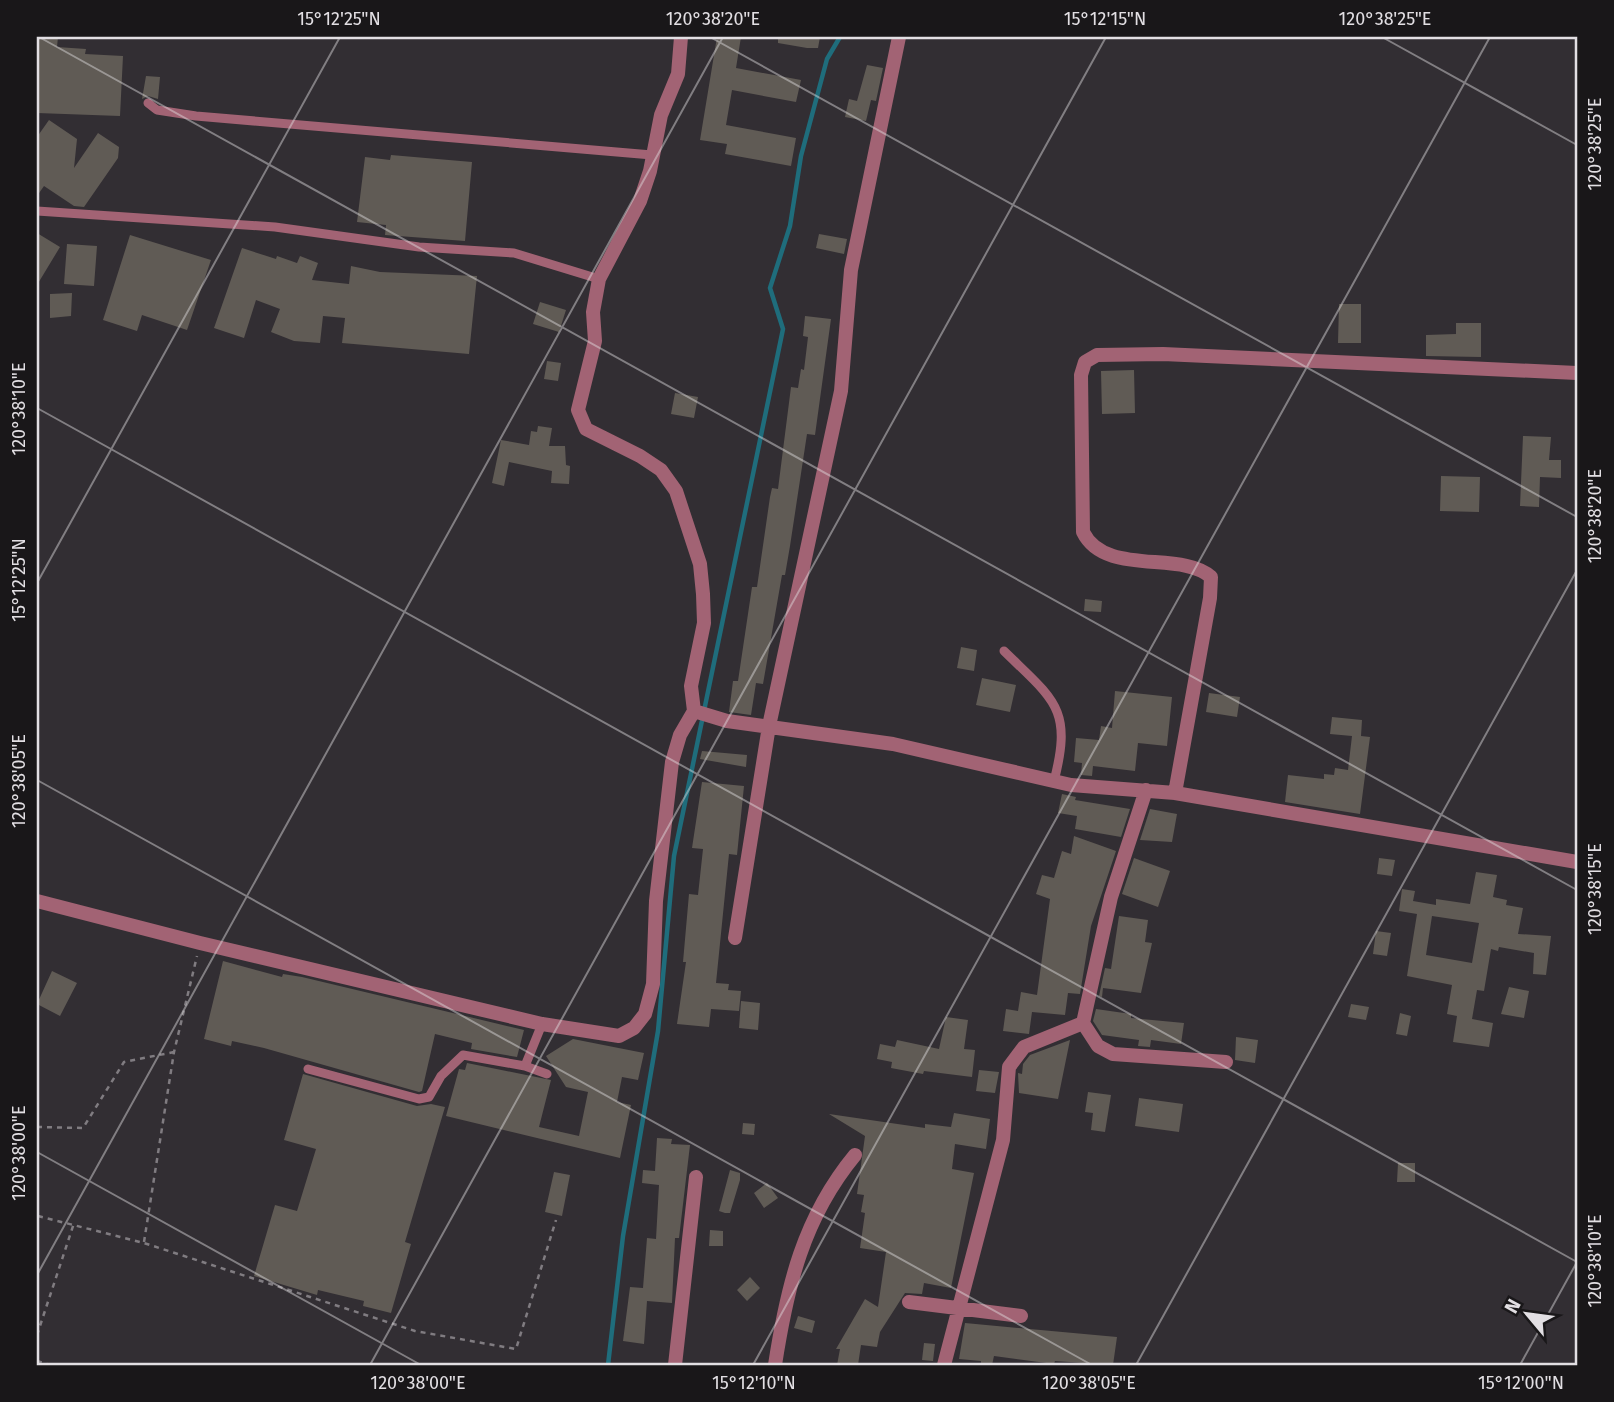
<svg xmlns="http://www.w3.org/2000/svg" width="1614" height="1402" font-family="'Fira Sans',sans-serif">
  <rect width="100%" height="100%" fill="#322e33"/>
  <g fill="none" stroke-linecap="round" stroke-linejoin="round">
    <path stroke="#1f6d7c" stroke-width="4.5" d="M608,1365L623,1236L658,1031L674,856L783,329L770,288L790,226L801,156L827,59L840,37"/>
  </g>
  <path fill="#605b55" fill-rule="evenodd" d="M37,37H58L57,47L86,49L85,54L123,56L120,116L37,113Z
    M717,37H741L736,68L801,80L796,102L732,90L726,125L796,138L791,166L725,154L727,144L700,140Z
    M778,37H820L818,48H807L778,43Z
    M867,65L883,68L876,101L871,100L866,121L845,117L849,99L857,101Z
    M146,76L160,77L158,99L148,96L142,99Z
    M49,120L77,139L74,168L98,133L119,147L118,158L84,207L74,206L44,186L37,196V137Z
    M391,155L472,162L465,241L385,235L386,225L357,222L365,157L390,160Z
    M37,233L60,247L37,285Z
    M819,234L847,239L844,254L816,248Z
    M130,235L211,260L187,330L142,315L137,331L103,320Z
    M67,244L97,246L94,286L64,284Z
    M242,248L276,259L277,256L297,263L300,256L318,263L312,280L349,284L351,266L380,272L477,276L469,354L342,343L345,318L323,316L320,343L294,341L271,332L280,309L256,300L244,338L214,328Z
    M72,293L71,316L50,318V294Z
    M540,302L566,310L559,332L533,324Z
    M1339,304H1361V343H1338Z
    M805,316L831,319L815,435L807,434L790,546L785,575H782L763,684L756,683L751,715L729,712L733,681H738L752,587H757L770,497L772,488L778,489L791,387L798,388L801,369L804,370L808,337L803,336Z
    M1456,323H1481V357L1426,356V335L1456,334Z
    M547,361L561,363L558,381L544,379Z
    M1134,370L1135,413L1102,414L1101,371Z
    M675,393L698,397L694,418L671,414Z
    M538,426L552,428L549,446H565L566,465L570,466L569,484L551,483L552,471L509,462L504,486L492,483L501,440L529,445L531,431L537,432Z
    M1523,436L1551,437L1549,460H1561V478L1540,477L1539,507L1520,506Z
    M1441,476L1480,477L1479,512L1440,511Z
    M1085,599L1102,601L1101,612L1084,611Z
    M961,647L977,650L974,671L957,668Z
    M982,678L1016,685L1010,712L976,705Z
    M1115,691L1172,697L1167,746L1138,743L1135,771L1093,766L1092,776L1081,775L1082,763L1074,762L1076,738L1099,740L1101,726L1112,728Z
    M1209,693L1240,697L1237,717L1206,712Z
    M1332,717L1362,720L1361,736L1370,737L1360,814L1285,802L1288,775L1324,779V774L1334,775L1335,768L1348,770L1352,736L1330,734Z
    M702,751L747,755L746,767L700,759Z
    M702,782L744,786L737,855L729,854L716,983L729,984L728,990L741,991L739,1011L711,1009L709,1027L677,1024L686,962H683L689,894L698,895L703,849L692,848Z
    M1062,794L1076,797L1075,800L1130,809L1121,837L1075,829L1077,816L1058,813Z
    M1150,809L1177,814L1172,842L1140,840Z
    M1074,836L1116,851L1091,926L1080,994L1068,993L1065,1015L1032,1012L1029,1034L1003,1031L1006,1009L1018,1011L1021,992L1037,995L1050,899L1036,894L1042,875L1054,878L1062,851L1071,854Z
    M1134,858L1170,871L1158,907L1122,894Z
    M1379,858L1395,860L1392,876L1377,874Z
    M1476,872L1497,875L1493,897L1507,900L1506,905L1523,908L1518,934L1551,936L1546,975L1533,974L1534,953L1499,947L1498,951L1491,949L1484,991L1477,990L1472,1019L1493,1023L1489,1047L1453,1042L1457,1016L1447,1014L1452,985L1407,976L1417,914L1399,911L1402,889L1415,891L1413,901L1436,905V899L1470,904ZM1432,916L1479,923L1472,963L1426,955Z
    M1119,916L1148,920L1145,942L1152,943L1141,993L1103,988L1102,997L1099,996L1105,968L1111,969Z
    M1376,931L1391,933L1387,956L1373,954Z
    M223,961L282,977L283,974L302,977L524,1030L517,1057L471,1049L472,1043L435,1034L422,1091L419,1092L264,1048L232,1041L231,1046L204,1039Z
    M52,971L77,983L60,1016L37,1004Z
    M1509,987L1529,991L1524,1018L1501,1014Z
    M741,1001L760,1003L758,1030L739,1028Z
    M1351,1004L1369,1007L1366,1020L1348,1017Z
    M1096,1009L1131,1014V1018L1184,1023L1181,1044L1151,1040L1150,1047L1138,1046L1139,1040L1102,1035L1093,1021Z
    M1400,1013L1411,1016L1407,1036L1396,1034Z
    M946,1017L968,1020L964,1049L975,1050L972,1077L924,1071L923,1074L891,1068L892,1062L877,1059L880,1044L895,1047L897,1040L939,1049Z
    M1236,1037L1258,1040L1255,1063L1235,1060Z
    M573,1039L644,1053L638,1080L622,1077L617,1102L631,1105L620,1158L446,1116L459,1069L465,1070L467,1063L551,1080L539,1127L579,1136L588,1092L566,1087L546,1056Z
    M1070,1040L1058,1099L1019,1093L1018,1073L1022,1074L1023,1064L1030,1055Z
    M979,1070L999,1072L995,1093L976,1091Z
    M303,1074L417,1106L431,1104L445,1107L405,1242L411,1244L391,1313L363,1306L364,1301L318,1290L317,1295L254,1276L275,1205L297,1211L316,1149L284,1140Z
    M1088,1092L1111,1095L1105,1132L1091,1130L1093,1113L1085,1112Z
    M1139,1098L1183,1104L1179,1132L1135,1126Z
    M954,1113L990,1119L986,1149L955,1144L952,1169L974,1173L951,1288L924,1283L922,1294L905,1293L880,1332L877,1347L861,1345L858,1365H837L840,1349H836L865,1299L878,1307L886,1252L860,1248L865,1213L861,1212L864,1195L857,1194L865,1136L829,1114L925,1128V1124L951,1127Z
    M743,1123L755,1124L754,1135L742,1134Z
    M657,1138L672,1139L671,1144L690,1145L679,1238H675L672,1303L647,1301L644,1344L623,1341L630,1287L643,1288L647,1238L656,1239L659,1185L642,1183L643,1170L655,1171Z
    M1398,1163H1415V1182H1397Z
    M730,1170L740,1173V1180L730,1213H725L719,1211Z
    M554,1172L570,1175L562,1216L545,1212Z
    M767,1183L778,1198L764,1208L754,1193Z
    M710,1230L723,1231V1246H709Z
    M750,1277L760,1288L747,1301L737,1290Z
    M798,1316L815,1321L812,1333L794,1328Z
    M965,1323L1117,1337L1113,1365L1055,1361L1054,1364L994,1356L992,1365H981V1361L959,1359Z
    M924,1343L935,1344L933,1361L922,1360Z"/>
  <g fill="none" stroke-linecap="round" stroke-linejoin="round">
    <path stroke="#807c81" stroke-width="2.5" stroke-dasharray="5 5" stroke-linecap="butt" d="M37,1127L83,1128L124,1062L174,1052
      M38,1216L144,1243L415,1331L516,1349L556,1220
      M144,1242L174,1052L197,956
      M37,1335L74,1223
      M37,1361L50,1365"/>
    <path stroke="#a26374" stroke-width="9" d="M148,103L157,110L196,116L652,155
      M37,211L275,227L419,247L514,253L599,279
      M1004,651C1054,700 1073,708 1054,781
      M525,1066L542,1024
      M308,1069L419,1099L429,1097L441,1076L463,1055L525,1066L547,1074"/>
    <path stroke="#a26374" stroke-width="14" d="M694,711L727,721L893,744L1071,785L1175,793L1577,862
      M1175,793L1210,598L1211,577C1181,550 1105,577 1083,532L1081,375L1085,362L1097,355L1163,354L1577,373
      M37,901L200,943L542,1024L619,1036L634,1028L645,1014L653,984L656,901L672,762L680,735L694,711L691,686L704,623L703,594L700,564L676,491L661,470L640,456L586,429L578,410L595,341L593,312L599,279L640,201L650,171L661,115L678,74L681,37
      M735,938L769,726L841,391L851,270L899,37
      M1083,1023L1098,1046L1113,1054L1226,1062
      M909,1302L1021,1316
      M675,1365L696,1177
      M775,1365C787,1287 803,1218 855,1155
      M944,1365L1003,1140L1009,1067L1024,1047L1083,1023L1111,897L1146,790"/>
  </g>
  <path fill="none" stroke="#e2dfe3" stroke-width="2" stroke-opacity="0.45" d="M39,37L1577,890M710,37L1577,517M1382,37L1577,145M37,408L1577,1262M37,583L340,37M37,780L1092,1365M37,1152L421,1365M37,1275L723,37M370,1365L1106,37M753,1365L1490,37M1136,1365L1577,570M1520,1365L1577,1262"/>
  <rect width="1614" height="1402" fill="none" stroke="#191719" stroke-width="77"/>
  <g transform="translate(1527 1314) rotate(299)" stroke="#191719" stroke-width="5" paint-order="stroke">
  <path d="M0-5L12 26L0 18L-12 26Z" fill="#e2dfe3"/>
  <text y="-10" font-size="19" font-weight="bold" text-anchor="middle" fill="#e2dfe3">N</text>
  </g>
  <rect x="38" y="38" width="1538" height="1326" fill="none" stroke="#e2dfe3" stroke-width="2.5"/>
  <g font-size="18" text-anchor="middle" fill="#e2dfe3">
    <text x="339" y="25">15°12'25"N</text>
    <text x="713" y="25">120°38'20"E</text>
    <text x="1105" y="25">15°12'15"N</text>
    <text x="1385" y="25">120°38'25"E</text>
    <text transform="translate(1595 144) rotate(-90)" y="6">120°38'25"E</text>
    <text transform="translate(19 409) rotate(-90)" y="6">120°38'10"E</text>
    <text transform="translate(1595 516) rotate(-90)" y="6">120°38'20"E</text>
    <text transform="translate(19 580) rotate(-90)" y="6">15°12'25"N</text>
    <text transform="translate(19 781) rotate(-90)" y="6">120°38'05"E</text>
    <text transform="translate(1595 889) rotate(-90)" y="6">120°38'15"E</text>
    <text transform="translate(19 1153) rotate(-90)" y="6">120°38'00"E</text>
    <text transform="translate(1595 1261) rotate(-90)" y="6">120°38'10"E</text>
    <text x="418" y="1389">120°38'00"E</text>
    <text x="754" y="1389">15°12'10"N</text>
    <text x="1089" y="1389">120°38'05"E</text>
    <text x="1521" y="1389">15°12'00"N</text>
  </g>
</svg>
